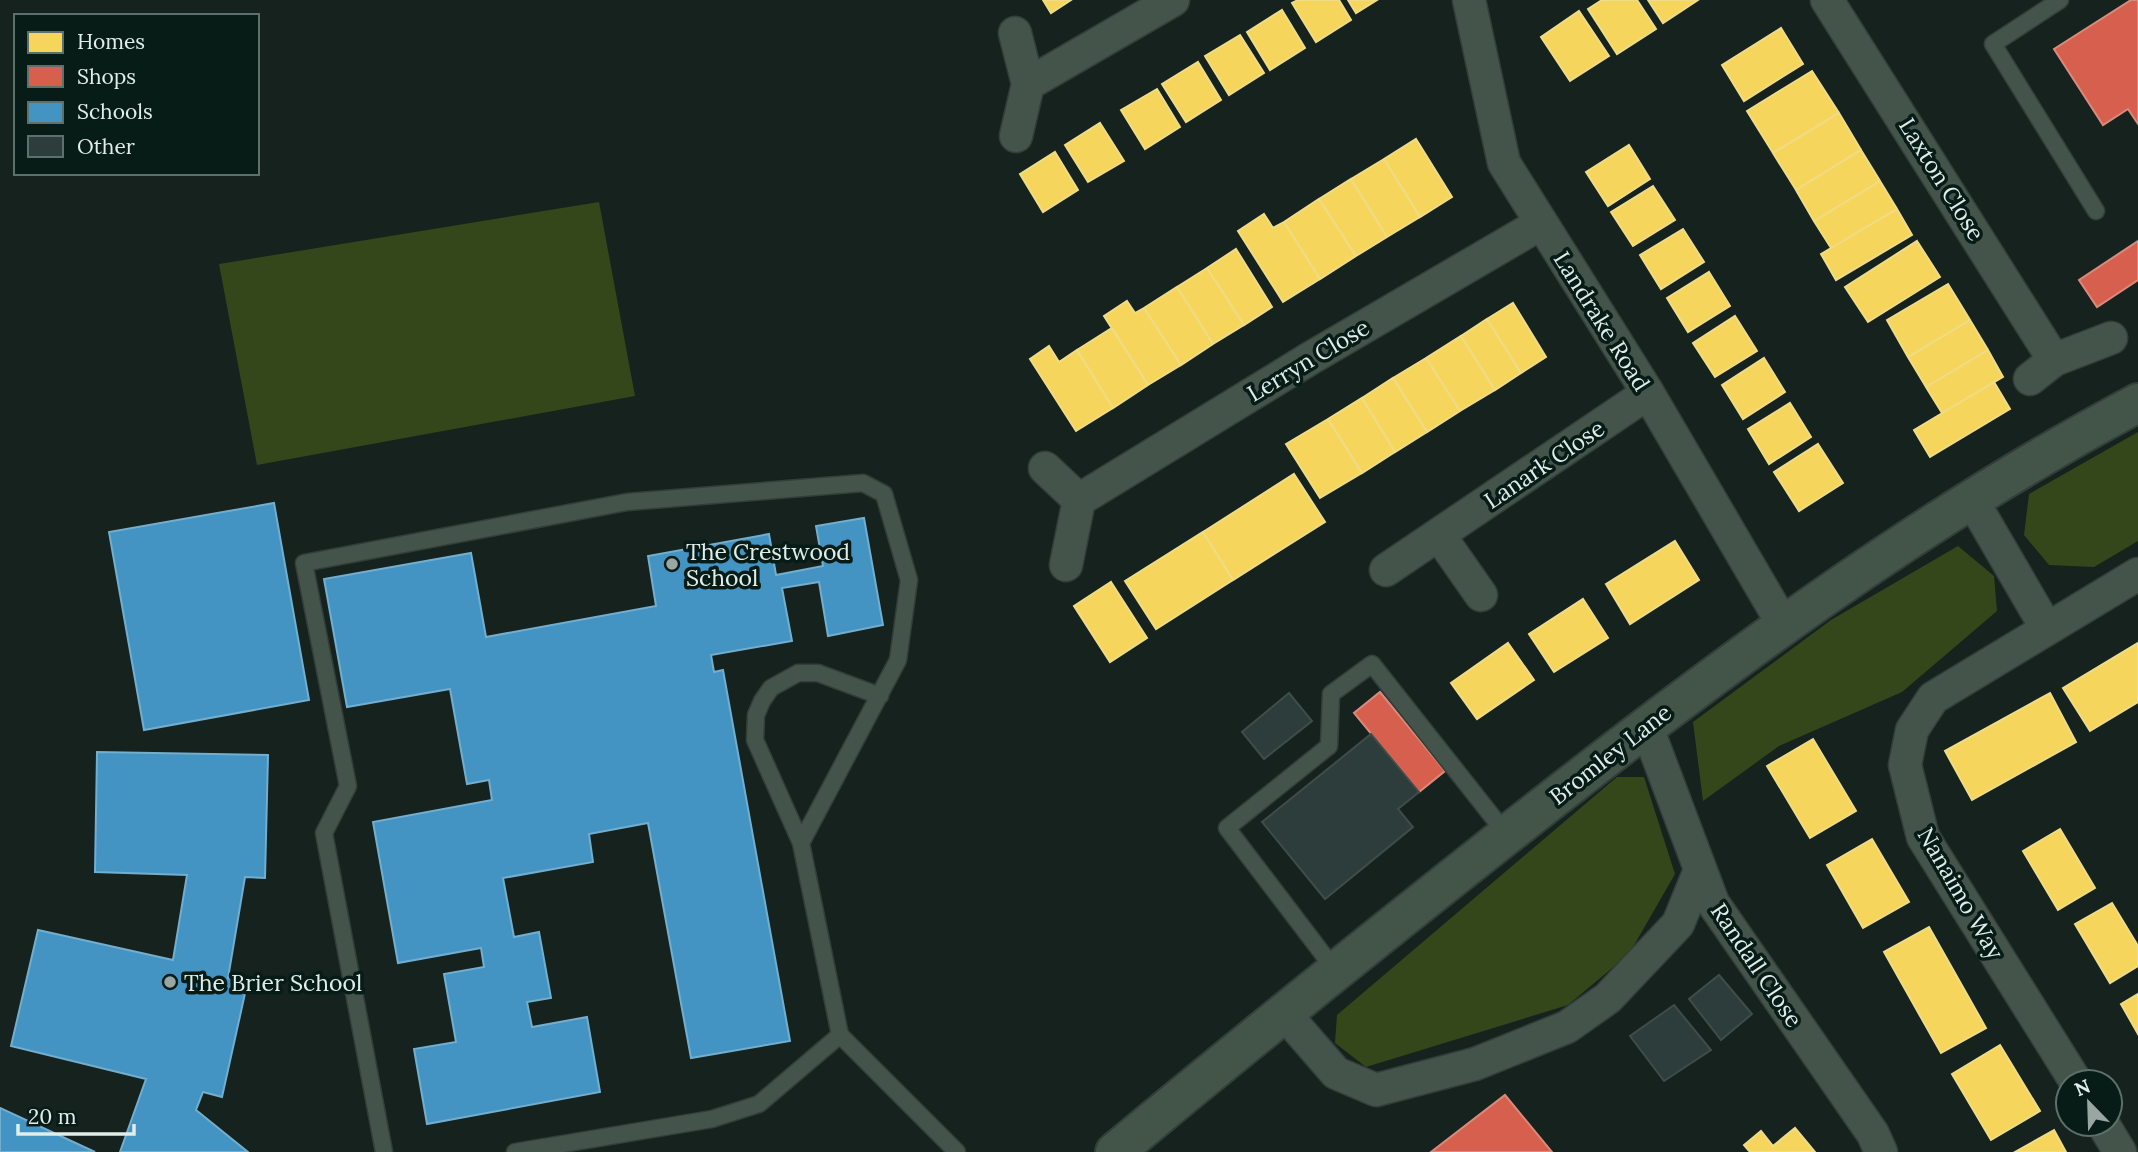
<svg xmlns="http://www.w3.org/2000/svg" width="2138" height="1152" font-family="Lora,serif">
  <rect width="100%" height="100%" fill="#16221e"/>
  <path fill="#34471b" d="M599,202L635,396L257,465L219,264Z
    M2138,432V541L2094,567L2049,565L2024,535L2029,494Z
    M1958,546L1994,576L1997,611L1902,692L1779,746L1703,801L1693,722L1831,620Z
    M1617,777H1644L1675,874L1629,954L1568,1005L1366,1067L1335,1043L1337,1015Z"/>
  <path fill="#f6d55c" stroke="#efdc86" stroke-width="2" d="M1043,0H1071L1051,13Z
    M1298,0H1339L1351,20L1316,42L1292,3Z
    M1348,0H1377L1356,13Z
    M1602,0H1637L1656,29L1617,54L1588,9Z
    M1648,0H1698L1663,23Z
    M1282,10L1305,48L1270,70L1247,32Z
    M1579,11L1609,56L1570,81L1541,37Z
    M1781,28L1803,64L1744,101L1722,65Z
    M1240,35L1264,73L1229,95L1205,56Z
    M1198,62L1221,100L1186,122L1162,84Z
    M1812,71L1839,113L1773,153L1747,111Z
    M1157,89L1180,127L1145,149L1121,110Z
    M1839,113L1861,150L1796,190L1773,153Z
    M1100,123L1124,161L1088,182L1065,145Z
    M1416,139L1452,197L1420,217L1384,159Z
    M1629,145L1650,179L1608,206L1586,172Z
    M1861,150L1880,181L1814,221L1796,190Z
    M1055,152L1078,190L1043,212L1020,174Z
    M1384,159L1420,217L1387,237L1351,179Z
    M1351,179L1387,237L1356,256L1319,199Z
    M1880,181L1897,209L1831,248L1814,221Z
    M1653,186L1675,220L1633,246L1611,212Z
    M1319,199L1356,256L1320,279L1284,222Z
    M1897,209L1912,235L1836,280L1821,254Z
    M1264,214L1273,228L1284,222L1320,279L1283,302L1238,231Z
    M1683,229L1704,262L1661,289L1640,255Z
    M1917,241L1940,277L1868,322L1845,287Z
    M1236,249L1272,307L1244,325L1207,268Z
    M1207,268L1244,325L1213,344L1177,287Z
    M1709,272L1730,306L1688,332L1667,298Z
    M1948,284L1970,320L1908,357L1887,320Z
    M1177,287L1213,344L1181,365L1144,308Z
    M1127,301L1135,313L1144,308L1181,365L1148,385L1104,316Z
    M1513,303L1546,357L1521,373L1487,319Z
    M1735,316L1757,351L1715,377L1693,343Z
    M1487,319L1521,373L1495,390L1461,336Z
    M1970,320L1988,350L1926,387L1908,357Z
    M1112,328L1148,385L1113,408L1077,350Z
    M1461,336L1495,390L1460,411L1426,358Z
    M1049,346L1059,362L1077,350L1113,408L1076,431L1030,359Z
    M1988,350L2003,377L1942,413L1926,387Z
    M1426,358L1460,411L1427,432L1393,378Z
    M1764,358L1785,392L1743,419L1722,385Z
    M1393,378L1427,432L1395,452L1362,398Z
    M1994,382L2010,409L1930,457L1914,430Z
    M1362,398L1395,452L1362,473L1328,419Z
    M1790,403L1811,437L1769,464L1748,429Z
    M1328,419L1362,473L1320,498L1286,444Z
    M1818,444L1843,483L1799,511L1774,472Z
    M1294,474L1325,522L1233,580L1203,532Z
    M1203,532L1233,580L1156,629L1125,581Z
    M1675,541L1699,580L1630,624L1606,584Z
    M1111,582L1147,638L1110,662L1074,606Z
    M1583,599L1608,638L1554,672L1529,634Z
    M1508,643L1534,680L1477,719L1451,683Z
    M2138,643V702L2090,731L2063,688Z
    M2050,693L2076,742L1972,800L1945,751Z
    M1813,739L1856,811L1810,838L1767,766Z
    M2060,829L2095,888L2058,910L2023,851Z
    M1872,839L1909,902L1863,928L1827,865Z
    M2112,903L2138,946V966L2110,983L2075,924Z
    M1929,927L1986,1028L1941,1053L1884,952Z
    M2138,994V1034L2121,1004Z
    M2000,1045L2040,1111L1991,1140L1952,1074Z
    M1795,1128L1815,1152H1750L1744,1145L1761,1131L1773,1146Z
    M2054,1130L2066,1152H2015Z"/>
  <path fill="#d6604d" stroke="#d98a7c" stroke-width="2" d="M2131,0H2138V124L2128,109L2103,125L2054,49Z
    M2138,241V280L2097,307L2079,280Z
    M1380,692L1445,771L1419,792L1354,713Z
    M1505,1095L1552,1152H1431Z"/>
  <path fill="#4393c3" stroke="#72aece" stroke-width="2" d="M274,503L309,700L144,730L109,532Z
    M864,518L883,625L828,636L819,582L782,588L792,641L711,655L714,672L723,670L790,1041L691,1058L648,823L589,834L593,862L503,878L514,937L539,932L551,998L527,1002L532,1027L587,1017L600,1092L427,1124L414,1049L456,1042L444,974L484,967L481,948L398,963L373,822L492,800L489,780L467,784L450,689L347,707L324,579L471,553L486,637L656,606L648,556L769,534L776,575L823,566L816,526Z
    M97,752L268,755L265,878L245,877L228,978L248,980L222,1097L203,1092L196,1110L248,1152H120L146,1079L11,1046L38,930L173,960L187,875L95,872Z
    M0,1108L95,1152H0Z"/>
  <path fill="#2d3d3b" stroke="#414c49" stroke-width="2" d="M1289,693L1312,721L1264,759L1242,732Z
    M1371,734L1419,792L1398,809L1413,827L1325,899L1262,822Z
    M1719,975L1752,1014L1721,1040L1689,999Z
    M1674,1005L1711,1050L1664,1081L1630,1036Z"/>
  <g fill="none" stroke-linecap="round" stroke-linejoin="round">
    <g stroke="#333e3a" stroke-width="19">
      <path id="lane" d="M2060,0L1993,44L2096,211
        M801,843L755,740L756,715L762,701L771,688L798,673H818L880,696
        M1335,970L1227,828L1329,746L1331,694L1372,664L1507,835
        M384,1152L324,833L348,786L304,563L627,502L863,483L884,494L909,580L898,660L801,843L840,1035L957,1152
        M515,1152L712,1119L759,1104L840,1035"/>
    </g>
    <g stroke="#333e3a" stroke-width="35">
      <path id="street" d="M1469,0L1504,163L1648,393L1783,624
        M1827,0L2054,360
        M1015,33L1028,84L1016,136
        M1028,84L1173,0
        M2030,379L2054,360L2111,338
        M1045,468L1079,500L1066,565
        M1079,500L1309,359L1540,224
        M1972,500L2047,629
        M1439,535L1481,595
        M1386,570L1648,393
        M1646,725L1713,903L1873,1134L1881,1152
        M1284,1013L1336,1073L1376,1090L1475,1064L1567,1027L1608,998L1678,924L1700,870
        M2076,1082L1923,837L1905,765L1912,730L1933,698L2138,574
        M2103,1124L2120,1152"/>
    </g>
    <g stroke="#333e3a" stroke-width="42">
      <path id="secondary" d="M1115,1152C1249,1040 1385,931 1522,823C1718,669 1918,520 2138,403"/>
    </g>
    <use href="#lane" stroke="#45544a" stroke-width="16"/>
    <use href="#street" stroke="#45544a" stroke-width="32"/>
    <use href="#secondary" stroke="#435448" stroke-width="38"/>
  </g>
  <g fill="#99a6a2" stroke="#081c17" stroke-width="2.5">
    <circle cx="672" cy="564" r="7"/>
    <circle cx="170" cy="982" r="7"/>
  </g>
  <g text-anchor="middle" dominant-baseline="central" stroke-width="7" stroke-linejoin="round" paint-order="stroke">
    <g font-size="23" fill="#e0ede9" stroke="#081c17">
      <text transform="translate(1942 179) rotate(58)">Laxton Close</text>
      <text transform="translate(1602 321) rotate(58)">Landrake Road</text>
      <text transform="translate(1308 360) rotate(-31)">Lerryn Close</text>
      <text transform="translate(1544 464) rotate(-34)">Lanark Close</text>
      <text transform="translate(1610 754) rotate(-38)">Bromley Lane</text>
      <text transform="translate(1961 893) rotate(60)">Nanaimo Way</text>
      <text transform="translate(1757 965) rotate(56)">Randall Close</text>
    </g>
    <g font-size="23" fill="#e0ede9" stroke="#081c17" text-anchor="start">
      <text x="686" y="551">The Crestwood<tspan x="686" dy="26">School</tspan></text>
      <text x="184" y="982">The Brier School</text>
    </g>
  </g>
  <rect x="14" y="14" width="245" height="161" fill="#081c17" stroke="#5e706b" stroke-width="2"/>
  <rect x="28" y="32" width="35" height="21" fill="#f6d55c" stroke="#5e706b" stroke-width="2"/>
  <text x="77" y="49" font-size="21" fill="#e0ede9">Homes</text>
  <rect x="28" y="66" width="35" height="21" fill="#d6604d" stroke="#5e706b" stroke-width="2"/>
  <text x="77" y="84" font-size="21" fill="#e0ede9">Shops</text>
  <rect x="28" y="102" width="35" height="21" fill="#4393c3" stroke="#5e706b" stroke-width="2"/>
  <text x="77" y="119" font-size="21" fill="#e0ede9">Schools</text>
  <rect x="28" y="136" width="35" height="21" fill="#2d3d3b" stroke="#5e706b" stroke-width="2"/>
  <text x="77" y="154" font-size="21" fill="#e0ede9">Other</text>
  <g transform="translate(2089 1103) rotate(337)"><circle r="33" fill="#081c17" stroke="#5e706b" stroke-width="2"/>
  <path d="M0-5L12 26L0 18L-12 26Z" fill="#99a6a2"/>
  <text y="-10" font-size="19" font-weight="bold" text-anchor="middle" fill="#e0ede9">N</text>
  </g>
  <path d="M18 1124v10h116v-10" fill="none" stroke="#e0ede9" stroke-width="3.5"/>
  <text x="28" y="1124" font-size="21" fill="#e0ede9" stroke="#081c17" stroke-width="5" paint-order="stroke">20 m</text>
</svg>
